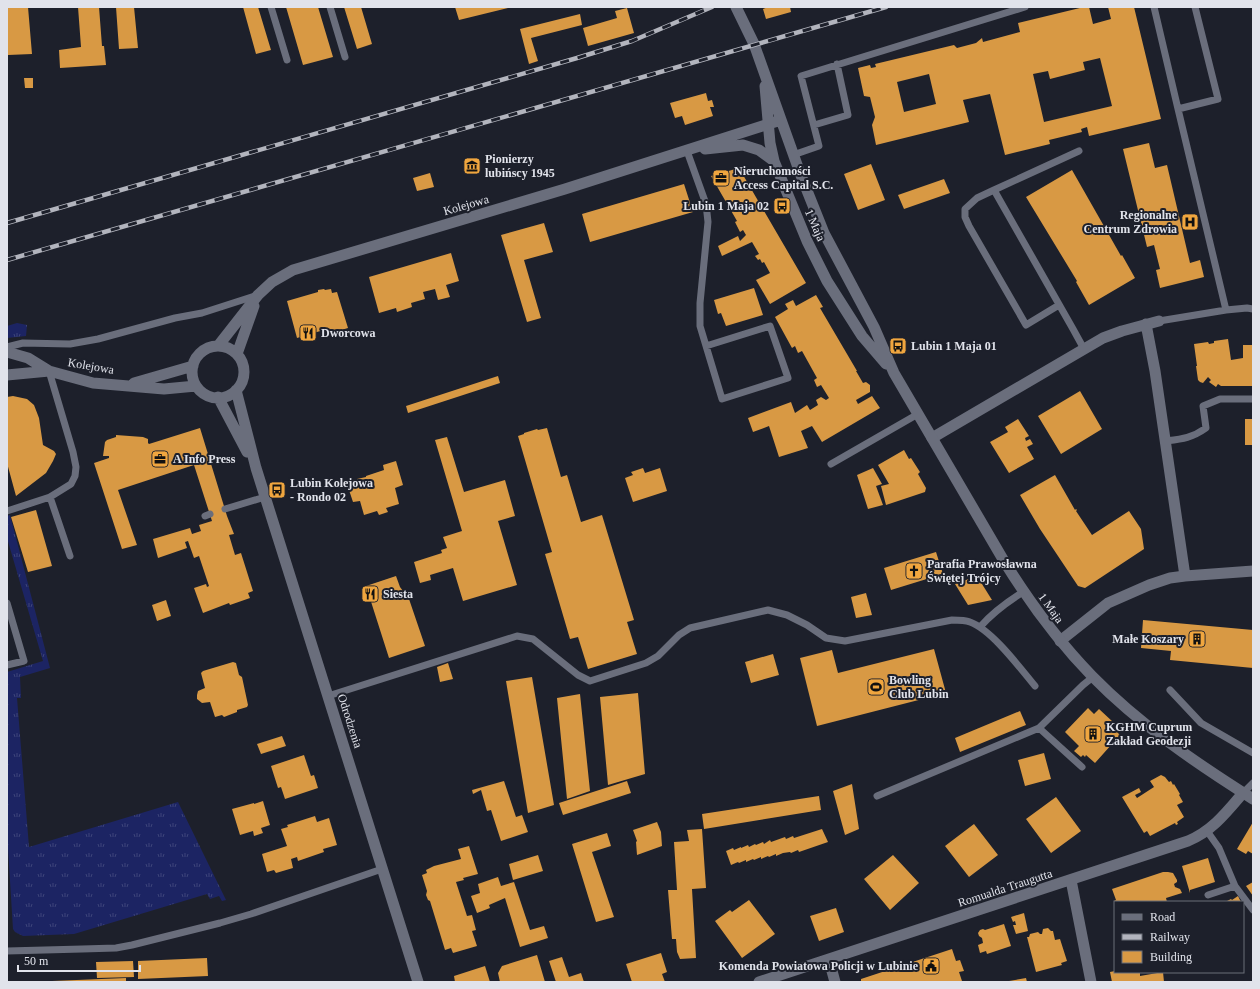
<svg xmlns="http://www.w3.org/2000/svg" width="1260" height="989" font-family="Georgia,serif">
  <defs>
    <pattern id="grass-tufts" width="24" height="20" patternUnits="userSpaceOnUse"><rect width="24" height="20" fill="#1c2463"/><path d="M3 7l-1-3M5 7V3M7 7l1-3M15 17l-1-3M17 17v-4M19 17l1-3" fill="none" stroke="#3d447a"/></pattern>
  </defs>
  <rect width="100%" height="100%" fill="#1d202b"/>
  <path fill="url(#grass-tufts)" d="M17,323L27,325L26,336L7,338V326Z
    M10,515L50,668L20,677L21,698H17L29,847L178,802L226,900L222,901L219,896L210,899L207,894L74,934L23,936L15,932L13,929L7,832V672L43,661L7,538V516Z"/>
  <path fill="#d89944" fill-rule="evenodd" d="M7,7H28L32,54L8,55Z
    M78,7H99L102,46H104L106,65L60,68L59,50L81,47Z
    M116,7H134L138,48L119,49Z
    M243,7H258L271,50L256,54Z
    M286,7H318L333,57L303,65Z
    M344,7H361L372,44L357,49Z
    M455,7H508V8L459,20Z
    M768,7H790L791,12L766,19L763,9Z
    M1084,7H1089L1093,24L1111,19L1108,7H1134L1161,119L1089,136L1087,127L1081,129L1082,132L1049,140L1050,144L1005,155L990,94L963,100L969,122L876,145L872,125L875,117L870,97L864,96L858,68L870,65L871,68L876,67L875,64L954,45L957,48L976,43L982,38L983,42L1020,32L1018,23ZM1100,58L1112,106L1044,122L1033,74L1048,71L1050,79L1085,70L1083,62ZM929,74L936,104L904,112L897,82Z
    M627,8L634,33L588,46L583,28L617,18L615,11Z
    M580,14L582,25L531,38L538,61L529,64L520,29Z
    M24,78H33V88H25Z
    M706,93L708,101L712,100L714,107H710L713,116L685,125L682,116L675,118L670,103Z
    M1149,143L1155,168L1167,165L1190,263L1200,260L1204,277L1160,288L1156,270L1160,269L1154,245L1147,247L1123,149Z
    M871,164L885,200L858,210L844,174Z
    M739,168L806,283L770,304L756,280L770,273L764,262L762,263L760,259L758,260L755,256L759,254L752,242L722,256L718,246L738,236L740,241L746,235L743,230L740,232L735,222L737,221L711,176Z
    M1072,170L1121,256L1122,255L1135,278L1089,305L1076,282L1077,281L1026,197Z
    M430,173L434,187L417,191L413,178Z
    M944,179L950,193L904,209L898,195Z
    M684,184L693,212L590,242L582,214Z
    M544,223L553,252L524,260L541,318L527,322L501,235Z
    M451,253L459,281L446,285L450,297L438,300L435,289L423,292L425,299L411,303L412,307L397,312L396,308L379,313L369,277Z
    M754,288L763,315L726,326L721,313L718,314L714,300Z
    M324,289L325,290L331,289L332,293L337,292L348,328L328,334L327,329L297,338L287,301L318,292V290Z
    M816,295L823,307L820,308L857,371H856L863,383L866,382L870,385V392L856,400L858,404L872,396L880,408L822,442L812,426L801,431L808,448L779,457L769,426L753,432L748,418L791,402L795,413L807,405L810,410L818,405L816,400L821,397L826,400L829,398L821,385L817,387L814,380L817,378L802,351L798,353L795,346L792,348L775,317L788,309L785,304L793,300L796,306Z
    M1228,339L1231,360L1243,358V345H1253V386H1221L1218,384L1216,387L1209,382L1211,380L1208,377L1203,383L1200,382L1198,380L1196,366H1197L1194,344L1208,342L1209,344L1214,343V341Z
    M498,376L500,383L408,413L406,406Z
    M1080,391L1102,429L1061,454L1038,416Z
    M13,396L27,399L34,405L39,418L43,445L54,451L56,454L53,461L46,473L16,496L7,463V397Z
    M1018,419L1029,436L1025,438L1026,441L1030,439L1033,444L1027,447L1034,459L1009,473L990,442L1008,432L1005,427Z
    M1245,419H1253V445H1245Z
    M200,428L227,516L234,534L229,535L235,555L241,553L253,591L248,593L250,598L230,605L229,603L203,613L194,588L206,584L207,587L209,586L199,556L194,558L188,541L185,542L187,548L158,558L153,539L190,528L192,534L201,531L199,525L212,521L194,465L118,490L137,545L122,549L94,463L109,458V456H103L105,442L107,440L116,437V435L143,437L148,439V443L149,444Z
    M547,428L561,477L567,475L581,522L602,515L634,620L627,622L637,654L588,669L578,637L570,639L545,554L552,552L518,436L524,434V433L537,429L538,430Z
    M447,437L464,492L505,480L515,516L498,521L517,585L463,601L453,568L430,575L431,580L420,583L414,562L442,553L441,550L447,548L443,537L462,531L435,440Z
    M904,450L909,459L911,458L920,472L918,474L926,488L925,492L886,505L881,486L889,484L878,465Z
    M396,461L403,485L395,488L399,504L386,508L388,512L379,515L377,511L364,515L360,501L353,502L348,487L358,483L357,479L366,477V476L384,470L383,465Z
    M643,468L645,473L660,468L667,491L633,502L625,478L633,475L631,472Z
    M873,468L882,484L876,486L883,505L868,509L857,475Z
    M1055,475L1075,510L1076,509L1077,510L1076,511L1092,535L1129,511L1141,529L1144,549L1085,588L1078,586L1040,529L1020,495Z
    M36,510L52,566L28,572L11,517Z
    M936,552L943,574L891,590L884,568Z
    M396,576L400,587L409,599L425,646L389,658L366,586Z
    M977,576L992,600L968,605L955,584Z
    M866,593L872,615L856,618L851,597Z
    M166,600L171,616L157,621L152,605Z
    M1143,620L1253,630V668L1170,660L1171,651L1141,648Z
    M934,649L946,693L817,726L800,658L832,650L838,673Z
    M773,654L779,675L751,683L745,662Z
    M233,662L236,663L239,675L242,677L248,705L247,707L237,710V712L224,717L222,715L215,717L210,702L202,703L197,699V695L198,691L205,688L201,673L203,671Z
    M448,663L453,679L440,682L437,667Z
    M532,677L554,805L528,813L506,681Z
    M638,693L645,774L608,785L600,697Z
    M580,694L590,791L567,799L557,698Z
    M1088,708L1094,714L1099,709L1113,722L1110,725L1120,735L1095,763L1086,755L1085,757L1083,755L1081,757L1074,751L1079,746L1065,732Z
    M1020,711L1026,725L960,752L955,738Z
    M282,736L286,746L261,754L257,744Z
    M1044,753L1051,779L1025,786L1018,760Z
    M304,755L311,776L314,775L318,788L285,799L281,787L278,788L271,766Z
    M1161,775L1165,777L1169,782L1171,781L1173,785L1174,784L1180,794L1179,795L1183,802L1177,805L1184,817L1177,822L1178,824L1176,825L1175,823L1150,836L1147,831L1144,833L1122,797L1139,788L1141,792L1135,795L1137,798L1154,787L1150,781Z
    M504,781L516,817L522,815L528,832L501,841L491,810L487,811L481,790L473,794L472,790Z
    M627,781L631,793L563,815L559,803Z
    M852,784L859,829L845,835L833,791Z
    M819,796L821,810L704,829L702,814Z
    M1056,797L1081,831L1051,853L1026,819Z
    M263,801L270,825L261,828L263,833L254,836L253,831L240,835L232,809L254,803V804Z
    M315,816L317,822L329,818L337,845L323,849L324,852L298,861L297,857L291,859L293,868L276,873L274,870L267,872L262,854L287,846L281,829L288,827L287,825Z
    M657,822L661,832L662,846L637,855L636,842L637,841L633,830Z
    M1253,822V854L1248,851L1246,854L1237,849Z
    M974,824L998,855L969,877L945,846Z
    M702,829L706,888L692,889L696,958L680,959L677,952L676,939H672L668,890H677L674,842L689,841L687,830Z
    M822,829L828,842L799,852L798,850L791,853L790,852L783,853L776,856V854L769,857L768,856L761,859V857L754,860L753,859L746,862V860L739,863L738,862L731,865L726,851L733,848L734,850L741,847V848L748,845L749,847L755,844L756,845L763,842L764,844L770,840L771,842L785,837L786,839L793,836L794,838Z
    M607,833L611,846L592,852L614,917L596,922L572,844Z
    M469,846L478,874L463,878L464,880L456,882L467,916L472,915L476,930L472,931L477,946L453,953L451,948L445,950L430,901L428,900L426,895L427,891L422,875L427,873L426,870L434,866L461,859L458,849Z
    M538,855L543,871L513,880L509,864Z
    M893,855L919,883L890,910L864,879Z
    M1208,858L1215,882L1190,890V893L1182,866Z
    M1163,872H1168L1173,873L1177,880V882L1174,884L1175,887L1180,889L1182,893L1166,898L1167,902H1114V901L1116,900L1112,889Z
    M498,877L501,886L514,882L530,930L544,926L548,938L520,947L505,898L489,905L490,908L477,913L471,896L480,893L478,884Z
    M1253,882V896L1246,886Z
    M1238,896L1241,902H1225L1231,899L1232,900Z
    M749,900L775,934L742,958L715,921L730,910L732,912Z
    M836,908L844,932L819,941L810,916Z
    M1024,913L1028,931L1016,934L1013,925H1016L1015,921L1013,922L1011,917Z
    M1004,924L1011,946L987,954L986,951L980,953L978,945L983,943L982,938L979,936L978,933L980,930L983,929L985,930Z
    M1048,928L1051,931H1053L1055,940L1060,939L1067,961L1061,963L1062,965L1036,972L1027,937H1029L1030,934L1038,932L1040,934H1042L1043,929Z
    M952,949L956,961L960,960L964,971L959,972L962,981L861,982V979Z
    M661,953L667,972L662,974L665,982H632L626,964Z
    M537,955L545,982H500L498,973L502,966Z
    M562,957L569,977L581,973L584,982H556L549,961Z
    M207,958L208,976L138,979V961Z
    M133,961L134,977L97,978L96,962Z
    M485,966L490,982H455L454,976Z
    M1115,971V972H1140V976L1163,972L1164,982H1112L1110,972Z
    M126,978V982H52V981Z
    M1026,978L1027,982H1009V981Z"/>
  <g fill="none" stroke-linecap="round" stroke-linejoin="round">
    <path stroke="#6a6e7c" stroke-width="7" d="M271,7L287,60
      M330,7L345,57
      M1154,7L1178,109L1218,99L1195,7
      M1178,109L1226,310
      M814,125L848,115L837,64
      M687,151L706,204L708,222L700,303V326L722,399L788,378L770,326L706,346
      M793,155L819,146L801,76L1025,7
      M994,190L1079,151
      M1059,305L1026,325L969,226L965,217V209L977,198L994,190L1073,329L1084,349
      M1159,321L1226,310L1247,308L1253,309
      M7,347L23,343L70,344L98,339L175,318L202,313L258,295
      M1166,441C1182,439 1192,438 1206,428L1203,406L1220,399H1253
      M831,464L918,414
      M50,497L70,556
      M225,509L265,497
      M7,511L50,497L71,484L75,476L76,467L73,452L49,371
      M205,516L210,514
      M7,603L24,661L7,665
      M980,627C993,612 1007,602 1023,592
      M1170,690L1201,723L1253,753
      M328,696L517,636L533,639L578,675L590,681L646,663L658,656L679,635L690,628L768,610L787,615L807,625L826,638L845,641L952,620C957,620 965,620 970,622C992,630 1020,668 1035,686
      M1039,728L1082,767
      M1243,793L1253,783
      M877,796L1039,728L1083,685L1093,677
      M1207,831L1219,848L1235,886L1253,910
      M1208,895L1235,886
      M7,951L82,949L116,948L132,945L220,923L251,914L382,869"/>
    <path stroke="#6a6e7c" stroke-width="11" d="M1146,324L1155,371L1185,576
      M932,438L1103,338L1122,331L1159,321
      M1060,641L1108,603L1149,585L1170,578L1185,576L1253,571
      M1071,880L1091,982
      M829,960L835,982
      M759,982L1188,841C1212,831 1226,813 1243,793"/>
    <path stroke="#6a6e7c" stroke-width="11" d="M736,7L754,44L800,173L824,233L874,327L894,373L1004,561C1030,603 1058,641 1092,676C1140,725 1196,763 1253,799
      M765,86L770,143L774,161L807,241L827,281L862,336L886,364
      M705,149L743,145L759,150L774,161
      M218,346L258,295L272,282L293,270L565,189L781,120
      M192 372a26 26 0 1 1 52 0a26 26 0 1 1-52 0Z
      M7,352L28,358L49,371L93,383L164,389L196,386
      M237,354L254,306
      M7,375L49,371
      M134,383L193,366
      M236,390L256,468L418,982
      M218,397L247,452"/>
    <g stroke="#b2b4bd" stroke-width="4.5">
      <path id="rail" d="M7,223L577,58L632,41L712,7
        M7,260L886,7"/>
    </g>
    <use href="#rail" stroke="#1d202b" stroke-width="3" stroke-dasharray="9" stroke-linecap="butt"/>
  </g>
  <defs>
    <g id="museum-square" transform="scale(0.9)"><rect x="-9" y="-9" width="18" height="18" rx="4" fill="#f0a63f" stroke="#1d202b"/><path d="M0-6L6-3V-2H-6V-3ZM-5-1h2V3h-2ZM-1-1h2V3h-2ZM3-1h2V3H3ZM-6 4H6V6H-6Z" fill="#111"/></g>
    <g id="office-square" transform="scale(0.9)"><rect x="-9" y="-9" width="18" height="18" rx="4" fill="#f0a63f" stroke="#1d202b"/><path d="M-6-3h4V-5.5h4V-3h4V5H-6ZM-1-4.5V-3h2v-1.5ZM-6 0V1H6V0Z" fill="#111"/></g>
    <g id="bus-square" transform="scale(0.9)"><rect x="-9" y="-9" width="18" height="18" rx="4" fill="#f0a63f" stroke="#1d202b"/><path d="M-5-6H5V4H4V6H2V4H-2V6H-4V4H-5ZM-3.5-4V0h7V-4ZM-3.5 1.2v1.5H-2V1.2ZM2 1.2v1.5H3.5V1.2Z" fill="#111"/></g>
    <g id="hospital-square" transform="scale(0.9)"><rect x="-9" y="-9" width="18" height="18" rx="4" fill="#f0a63f" stroke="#1d202b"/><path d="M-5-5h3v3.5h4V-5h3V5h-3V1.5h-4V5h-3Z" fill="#111"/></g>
    <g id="restaurant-square" transform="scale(0.9)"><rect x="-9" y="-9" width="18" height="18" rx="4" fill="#f0a63f" stroke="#1d202b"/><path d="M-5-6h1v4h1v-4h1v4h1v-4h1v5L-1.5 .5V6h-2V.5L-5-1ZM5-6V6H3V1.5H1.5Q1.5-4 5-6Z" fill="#111"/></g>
    <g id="church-square" transform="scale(0.9)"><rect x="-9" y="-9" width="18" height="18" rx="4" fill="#f0a63f" stroke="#1d202b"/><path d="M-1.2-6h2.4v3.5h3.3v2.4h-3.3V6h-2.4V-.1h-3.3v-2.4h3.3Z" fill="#111"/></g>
    <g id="building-square" transform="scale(0.9)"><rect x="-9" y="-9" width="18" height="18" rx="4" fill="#f0a63f" stroke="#1d202b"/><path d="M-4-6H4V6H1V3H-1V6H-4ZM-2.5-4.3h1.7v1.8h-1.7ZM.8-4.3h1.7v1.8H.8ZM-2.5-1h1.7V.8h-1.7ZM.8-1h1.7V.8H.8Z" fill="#111"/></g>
    <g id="stadium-square" transform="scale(0.9)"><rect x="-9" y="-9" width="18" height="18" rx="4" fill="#f0a63f" stroke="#1d202b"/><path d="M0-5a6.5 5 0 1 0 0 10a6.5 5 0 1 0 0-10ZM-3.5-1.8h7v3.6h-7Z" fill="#111"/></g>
    <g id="civic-square" transform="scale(0.9)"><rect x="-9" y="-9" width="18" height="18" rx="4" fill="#f0a63f" stroke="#1d202b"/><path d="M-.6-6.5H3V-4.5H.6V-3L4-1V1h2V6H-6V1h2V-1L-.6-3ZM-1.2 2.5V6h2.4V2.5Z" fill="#111"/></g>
  </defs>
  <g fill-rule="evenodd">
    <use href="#museum-square" x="472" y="166"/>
    <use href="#office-square" x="721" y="178"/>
    <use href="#bus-square" x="782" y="206"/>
    <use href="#hospital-square" x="1190" y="222"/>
    <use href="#restaurant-square" x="308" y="333"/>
    <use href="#bus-square" x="898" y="346"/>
    <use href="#office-square" x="160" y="459"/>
    <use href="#bus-square" x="277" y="490"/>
    <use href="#church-square" x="914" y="571"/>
    <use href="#restaurant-square" x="370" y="594"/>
    <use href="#building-square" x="1197" y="639"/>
    <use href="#stadium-square" x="876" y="687"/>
    <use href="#building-square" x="1093" y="734"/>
    <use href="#civic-square" x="931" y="966"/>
  </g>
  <g text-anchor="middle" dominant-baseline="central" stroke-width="4" stroke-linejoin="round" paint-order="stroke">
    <g font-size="12" font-weight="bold" fill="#e1e3eb" stroke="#1d202b" text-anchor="start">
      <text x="485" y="159">Pionierzy<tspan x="485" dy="14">lubińscy 1945</tspan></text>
      <text x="734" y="171">Nieruchomości<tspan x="734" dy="14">Access Capital S.C.</tspan></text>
      <text x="769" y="206" text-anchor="end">Lubin 1 Maja 02</text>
      <text x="1177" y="215" text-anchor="end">Regionalne<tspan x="1177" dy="14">Centrum Zdrowia</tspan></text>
      <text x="321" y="333">Dworcowa</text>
      <text x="911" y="346">Lubin 1 Maja 01</text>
      <text x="173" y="459">A Info Press</text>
      <text x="290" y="483">Lubin Kolejowa<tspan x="290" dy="14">- Rondo 02</tspan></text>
      <text x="927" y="564">Parafia Prawosławna<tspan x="927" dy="14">Świętej Trójcy</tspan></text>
      <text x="383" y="594">Siesta</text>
      <text x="1184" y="639" text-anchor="end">Małe Koszary</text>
      <text x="889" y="680">Bowling<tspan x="889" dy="14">Club Lubin</tspan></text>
      <text x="1106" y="727">KGHM Cuprum<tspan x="1106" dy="14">Zakład Geodezji</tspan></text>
      <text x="918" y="966" text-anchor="end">Komenda Powiatowa Policji w Lubinie</text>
    </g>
    <g font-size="12" fill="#e1e3eb" stroke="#1d202b">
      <text transform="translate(466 205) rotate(-16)">Kolejowa</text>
      <text transform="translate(815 225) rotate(66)">1 Maja</text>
      <text transform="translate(91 366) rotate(10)">Kolejowa</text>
      <text transform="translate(1051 608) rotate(54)">1 Maja</text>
      <text transform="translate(350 721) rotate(72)">Odrodzenia</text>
      <text transform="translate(1005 888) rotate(-18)">Romualda Traugutta</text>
    </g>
  </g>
  <rect width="1260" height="989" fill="none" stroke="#e1e3eb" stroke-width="16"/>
  <rect x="1114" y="901" width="130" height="72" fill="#1d202b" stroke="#6b6e78"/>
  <rect x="1122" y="914" width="20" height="6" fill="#6a6e7c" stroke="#6b6e78"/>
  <text x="1150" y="921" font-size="12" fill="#e1e3eb">Road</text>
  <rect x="1122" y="934" width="20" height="6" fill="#b2b4bd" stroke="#6b6e78"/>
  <text x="1150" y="941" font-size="12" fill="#e1e3eb">Railway</text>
  <rect x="1122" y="951" width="20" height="12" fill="#d89944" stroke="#6b6e78"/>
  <text x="1150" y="961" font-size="12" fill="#e1e3eb">Building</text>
  <path d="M18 965v6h122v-6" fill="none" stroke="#e1e3eb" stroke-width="2"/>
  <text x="24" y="965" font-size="12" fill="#e1e3eb" stroke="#1d202b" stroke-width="3" paint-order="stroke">50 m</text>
</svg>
